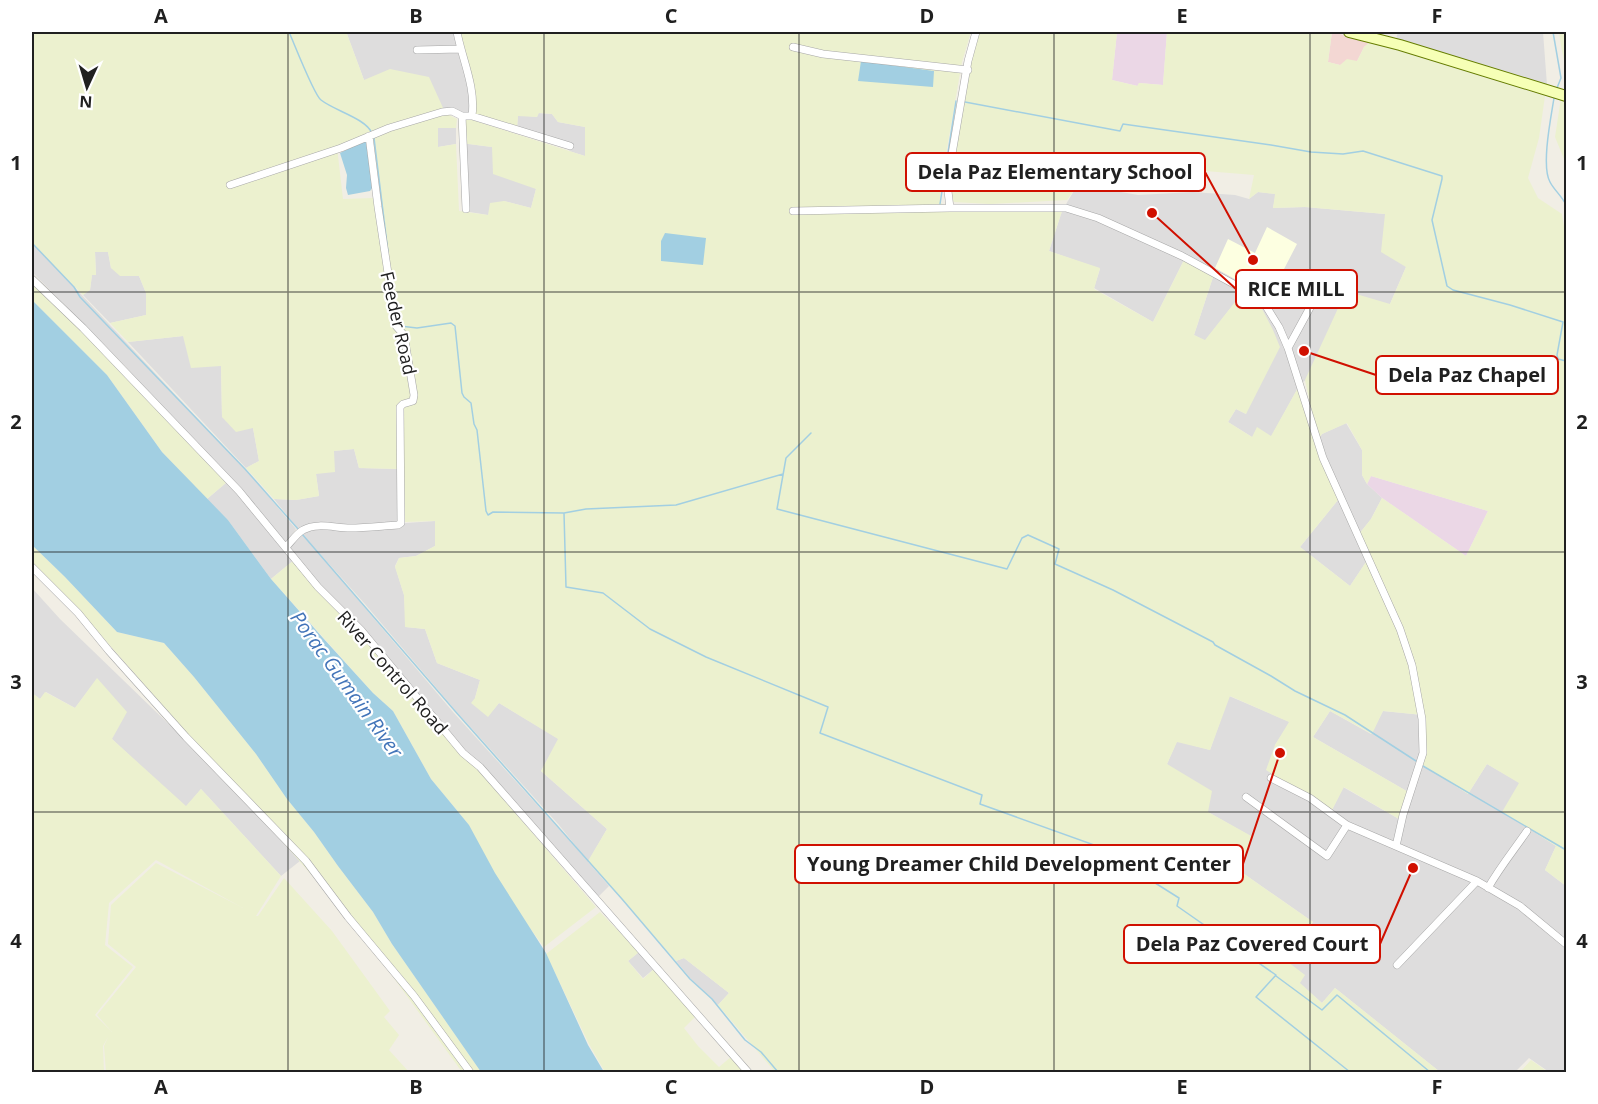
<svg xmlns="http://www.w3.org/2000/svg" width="1598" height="1104" font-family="'Open Sans',sans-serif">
  <rect width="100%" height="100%" fill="#f1eee5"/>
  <path fill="#dedddd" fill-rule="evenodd" d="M352,32H455L469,72L473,115L444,110L364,80L347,34Z
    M1398,32H1543L1547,85L1396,39Z
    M538,113L552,114L558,122L585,127V156L569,151L572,145L517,129L518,115L537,117Z
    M437,127L456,128V144L438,147Z
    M461,143L492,147L536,189L531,208L504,201L488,215L463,211Z
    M1120,164L1121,192L1138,195L1193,192L1235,195L1249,199L1258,192L1276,194L1273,208L1305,207L1385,214L1406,267L1390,304L1299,386L1271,437H1252L1228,422L1236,409L1246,414L1260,305L1243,292L1205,341L1194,335L1214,274L1184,260L1153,322L1094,288L1100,269L1049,251L1062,211L1075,189L1102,165Z
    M32,242L245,469L296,529L285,544L126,367L32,272Z
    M95,252H108L111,268L139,276L146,293V315L110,323L83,295L90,290L92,275H96Z
    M183,336L221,365L222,417L253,428L259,461L246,468L128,342Z
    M1346,423L1362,450V475L1367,484L1382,498L1371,519L1359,534L1325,457L1319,438L1322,434Z
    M354,449L359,468L398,469V522L299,530L274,499L296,500L319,496L316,474L333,451Z
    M227,482L294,560L271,579L228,520L207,499Z
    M1338,500L1366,562L1350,586L1300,547Z
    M435,521V546L416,556L399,558L395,566L404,595L406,627L425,629L437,663L480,680L475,698L488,716L499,703L559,739L541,771L607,829L588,862L609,886L598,897L464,751L287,546L305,530ZM304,536L365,604L456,711L559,825L587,860L453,712Z
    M32,588L60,619L181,736L186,733L300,861L281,876L201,789L186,807L146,771L112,739L97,679L75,708L46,692L40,699L32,693V677L33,674L32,673Z
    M1229,696L1290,722L1275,745L1332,810L1343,787L1399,819L1393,845L1475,883L1518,908L1566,947V1072H1549L1529,1058L1515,1072H1440L1335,988L1322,1003L1299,983L1304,975L1284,960L1313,922L1237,869L1252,837L1208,812L1167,764L1177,741L1210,750Z
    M1330,711L1371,734L1383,711L1423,715L1424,750L1410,793L1313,737Z
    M1487,764L1520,783L1503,812L1556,846L1545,870L1566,886V942L1520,905L1397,843L1423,765L1468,794Z
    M639,952L654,969L643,978L628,961Z
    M684,958L729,993L718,1005L691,979L676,961Z"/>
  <path fill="#f3d7d3" d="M1332,32L1370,42L1364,47L1357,61L1340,65L1328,62Z"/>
  <path fill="#ebd7e6" d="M1117,32H1167L1163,85L1139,83L1138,86L1112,80Z
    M1371,476L1488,511L1466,556L1382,498L1367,484Z"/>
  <path fill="#fdffe1" d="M1267,227L1297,244L1269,298L1215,268L1228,239L1255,253Z"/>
  <path fill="#ecf1cf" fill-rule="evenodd" d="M32,32H352L347,34L364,80L390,69L429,77L444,110L337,147L343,199L373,198L393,327L403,336L395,327L370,137L440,115H449L457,119L456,128H438V147L456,144L459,211L488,215L490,203L504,201L531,208L536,189L493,174L492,147L461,143L463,119H469L585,156V127L558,122L552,114L539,113L537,117L518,116L517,129L476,114L457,32H971L962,62L941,183L940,202L949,210L1062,211L1049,251L1100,268L1094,289L1153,322L1184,260L1214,274L1194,335L1205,340L1243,292L1260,305L1273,330L1280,347L1246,414L1236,409L1228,422L1252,437L1257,427L1271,436L1299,386L1320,459L1338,500L1300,547L1350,586L1366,562L1398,630L1423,715L1383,711L1372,734L1330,711L1313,737L1410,793L1399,819L1344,787L1332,810L1266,770L1275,745L1289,722L1230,696L1210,750L1177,742L1167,764L1212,791L1208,812L1253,837L1237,869L1313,922L1284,959L1305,975L1300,983L1322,1003L1335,988L1440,1072H775L718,1005L729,993L684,958L676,961L588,861L607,829L541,771L558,739L499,703L488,717L471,703L475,698L480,680L437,663L425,629L405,627L404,595L395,567L399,558L416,556L435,546V521L404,522L402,403L398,469L359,468L354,449L334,451L335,472L316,474L319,496L296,500L274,499L246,468L259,461L253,428L236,432L222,417L221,366L191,368L183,336L128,342L110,323L146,315V293L139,276H120L111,268L108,252H95L96,275H92L90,290L83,295L32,243Z
    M977,32H1117L1112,80L1137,86L1139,83L1163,85L1167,32H1332L1328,62L1340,65L1347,59L1357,61L1364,47L1370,42L1545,96L1539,138L1528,178L1538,198L1562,214L1566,239V886L1545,870L1556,846L1502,812L1519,783L1487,764L1468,794L1423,765L1424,718L1414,664L1359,534L1371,519L1382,498L1466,556L1488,511L1371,476L1367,484L1362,475V450L1347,423L1322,434L1319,438L1313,417L1305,380L1346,291L1390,304L1406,267L1381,252L1385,214L1305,207L1273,208L1275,194L1258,192L1249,199L1254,175L1120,164L1102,165L1075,189L1067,200L990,204L954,202L950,195L948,183Z
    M1559,32H1566V70L1561,46Z
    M1561,98L1566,100V164L1555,137Z
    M32,282L81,330L227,482L207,499L162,452L107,375L32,300Z
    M32,545L65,577L117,632L164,643L194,677L256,754L287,799L314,832L338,866L373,912L392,944L481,1072H462L351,919L317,881L324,875L316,880L77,608L32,563Z
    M294,560L360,632L596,907L544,947L499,887L469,825L431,779L393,711L373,693L271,579Z
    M97,678L127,712L112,739L186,806L201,789L281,876L256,916H258L284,878L332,931L390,1011L384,1017L399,1035L389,1050L409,1072H106L104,1046L108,1037L103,1046L104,1072H32V693L40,699L45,692L75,708ZM156,860L243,908L156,863L111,905L108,944L136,967L97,1015L112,1032L95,1015L133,967L105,945L109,903Z
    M600,912L639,952L628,961L643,979L654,969L695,1017L684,1028L698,1046L719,1067L732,1056L746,1072H605L589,1044L546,954Z
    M1531,1060L1548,1072H1549H1520Z"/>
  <path fill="#a2cfe2" d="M861,61L934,71L933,87L858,81Z
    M366,140L372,188L370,191L348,195L346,188L347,175L340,153Z
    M665,233L706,238L703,265L661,261V241Z
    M32,300L107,375L162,452L228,520L271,579L323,638L373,693L393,711L431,779L469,825L495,873L546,953L588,1045L604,1072H481L392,944L373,912L338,866L314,832L287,799L256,754L194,677L164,643L117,632L65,577L32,545Z"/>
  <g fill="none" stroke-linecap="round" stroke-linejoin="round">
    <path stroke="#a2cfe2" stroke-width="1.5" d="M289,32C294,43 314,95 321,100C335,111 365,118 372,133
      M1553,32L1561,78L1557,88
      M1554,98C1551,117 1541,166 1550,182C1554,190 1562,196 1566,205
      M965,102L1120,131L1123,124L1271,145L1311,152L1343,154L1363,151L1442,176V179L1432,220L1447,286L1453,290L1510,305L1563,322L1557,355L1558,359L1566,361
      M374,138L388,252
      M940,204L956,101
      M32,243L74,287L80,297L245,469L298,529
      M400,326L417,328L451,323L455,326L462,393L464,397L471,403L474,424L477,430L486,511L488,515L493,512L564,513L586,509L676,505L783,474
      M811,433L786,458L777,509L1007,569L1022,538L1028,535L1059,549L1055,564L1113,590L1213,642L1215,645L1271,676L1295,691L1345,715L1416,761
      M564,513L566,587L603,593L650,629L706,657L828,707L820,733L982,795L980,804L1147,864L1144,876L1179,898L1177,906L1276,975L1256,997L1350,1072
      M302,534L455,711L622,899L690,979L712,999L745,1040L761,1052L778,1072
      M1423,766L1566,850
      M1276,976L1322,1010L1337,995L1430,1072"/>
    <g stroke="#a7a7a7" stroke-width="8">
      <path id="street" d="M457,32C462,59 476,87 472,116
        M976,32L968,61L947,183L950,208H1066L1098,218L1182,256L1241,288L1264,303L1279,327L1288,348L1323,458L1400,629L1412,665L1422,719L1423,753L1403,815L1396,846
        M793,47L823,54L968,70
        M417,50L460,49
        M462,116L466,209
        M230,185L341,148L389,128L442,112L452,111L462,116H472L570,146
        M793,211L950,208
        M32,279L83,328L239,491L318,587L361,630L463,753L480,767L748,1072
        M1288,348L1325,280
        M286,547C291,542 297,533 303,530C317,522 335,528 350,528C366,528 382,526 398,525L401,523L400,407L403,404L413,401L414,395L404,335L396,326L378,207L369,136
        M32,567L78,613L109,651L186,737L306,861L348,917L414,996L470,1072
        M1271,778L1310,798L1347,825L1477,881L1520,906L1566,944
        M1246,797L1327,856L1347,825
        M1488,888C1500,867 1514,850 1527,831
        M1397,965L1477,881"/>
    </g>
    <g stroke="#667e00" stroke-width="12">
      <path id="secondary" d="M1349,32L1400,45L1566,96"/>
    </g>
    <use href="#street" stroke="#fff" stroke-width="7"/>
    <use href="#secondary" stroke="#f6ffb6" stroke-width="10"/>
  </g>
  <path fill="none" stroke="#202020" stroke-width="1.5" stroke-opacity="0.55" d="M288,32V1072M544,32V1072M799,32V1072M1054,32V1072M1310,32V1072M32,292H1566M32,552H1566M32,812H1566"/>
  <g text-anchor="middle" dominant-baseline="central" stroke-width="4.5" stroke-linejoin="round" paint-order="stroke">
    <g font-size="18" fill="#202020" stroke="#fff">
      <text transform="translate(399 323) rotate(77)">Feeder Road</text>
      <text transform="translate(393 672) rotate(49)">River Control Road</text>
    </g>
    <g font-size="20" font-style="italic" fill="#4375b9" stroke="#fff">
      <text transform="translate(347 684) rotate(54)">Porac Gumain River</text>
    </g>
  </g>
  <path fill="none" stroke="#d01000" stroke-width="2" d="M1253 260L1205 172M1152 213L1236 289M1304 351L1376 375M1280 753L1243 864M1413 868L1380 944"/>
  <g fill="#d01000" stroke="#fff" stroke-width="2">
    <circle cx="1253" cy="260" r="6"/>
    <circle cx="1152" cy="213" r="6"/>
    <circle cx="1304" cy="351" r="6"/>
    <circle cx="1280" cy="753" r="6"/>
    <circle cx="1413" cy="868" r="6"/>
  </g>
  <g fill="#fff" stroke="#d01000" stroke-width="2">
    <rect x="906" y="153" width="299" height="38" rx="6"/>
    <rect x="1236" y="270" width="121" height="38" rx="6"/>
    <rect x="1376" y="356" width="182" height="38" rx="6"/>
    <rect x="795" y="845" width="448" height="38" rx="6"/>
    <rect x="1124" y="925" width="256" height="38" rx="6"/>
  </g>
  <g font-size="20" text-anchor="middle" font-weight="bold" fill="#202020">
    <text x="1055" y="179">Dela Paz Elementary School</text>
    <text x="1296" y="296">RICE MILL</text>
    <text x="1467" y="382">Dela Paz Chapel</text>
    <text x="1019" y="871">Young Dreamer Child Development Center</text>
    <text x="1252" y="951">Dela Paz Covered Court</text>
  </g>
  <rect width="1598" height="1104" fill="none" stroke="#ffffff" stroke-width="66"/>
  <g transform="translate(87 87) rotate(184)" stroke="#ffffff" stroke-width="4.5" paint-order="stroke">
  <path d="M0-4.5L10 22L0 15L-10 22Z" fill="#202020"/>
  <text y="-9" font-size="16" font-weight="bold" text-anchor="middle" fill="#202020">N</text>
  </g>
  <rect x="33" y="33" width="1532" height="1038" fill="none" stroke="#202020" stroke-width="2"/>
  <g font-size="20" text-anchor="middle" font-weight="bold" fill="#202020">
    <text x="161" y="23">A</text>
    <text x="416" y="23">B</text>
    <text x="671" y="23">C</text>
    <text x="927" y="23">D</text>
    <text x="1182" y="23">E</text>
    <text x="1437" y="23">F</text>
    <text x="16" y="170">1</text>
    <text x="1582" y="170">1</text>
    <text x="16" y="429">2</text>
    <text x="1582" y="429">2</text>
    <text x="16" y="689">3</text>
    <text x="1582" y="689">3</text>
    <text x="16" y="948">4</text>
    <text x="1582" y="948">4</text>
    <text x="161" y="1094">A</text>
    <text x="416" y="1094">B</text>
    <text x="671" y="1094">C</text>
    <text x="927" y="1094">D</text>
    <text x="1182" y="1094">E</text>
    <text x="1437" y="1094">F</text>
  </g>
</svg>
